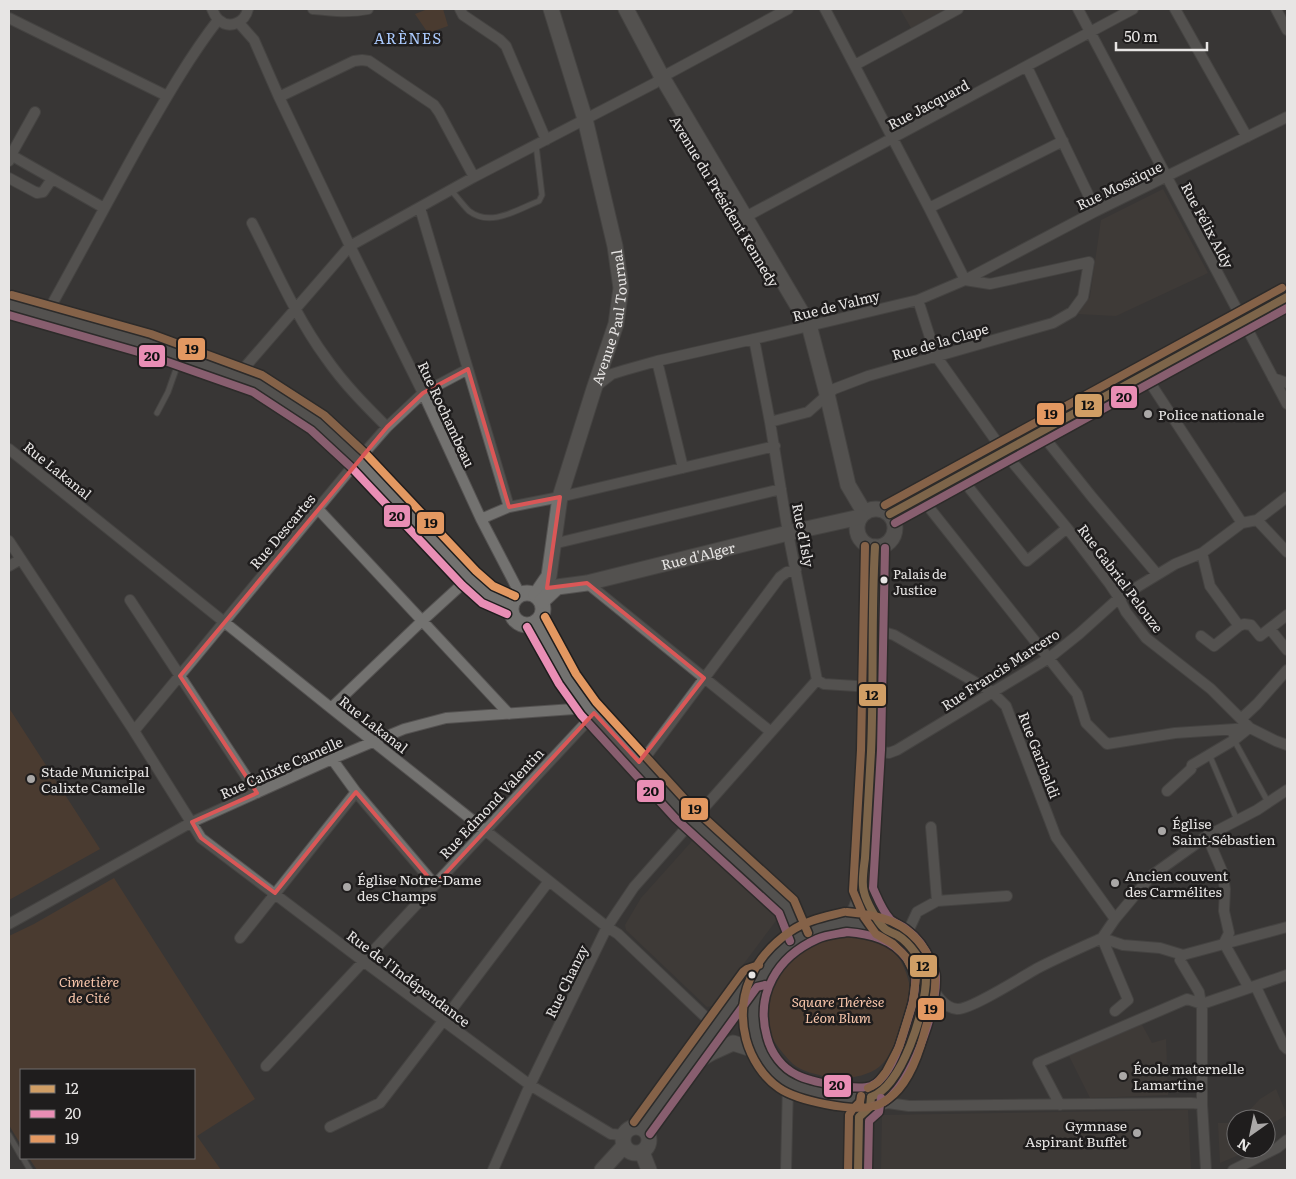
<svg xmlns="http://www.w3.org/2000/svg" width="1296" height="1179" font-family="Literata,serif">
  <rect width="100%" height="100%" fill="#383635"/>
  <path fill="#463e3a" d="M900,9H945L911,28Z
    M1163,189L1208,273L1116,316L1078,314L1090,297L1101,220Z
    M693,840L698,841L778,913V918L712,1006L707,1007L626,930L625,925L641,898Z
    M1141,1023L1152,1043L1166,1039L1168,1095L1090,1098L1069,1056Z
    M1276,1089L1287,1115L1266,1127V1119H1241L1260,1099Z
    M1188,1110L1191,1170H881L882,1115Z
    M1218,1123H1236V1149H1253L1220,1163Z"/>
  <path fill="#61402b" d="M428,9H443L448,26L428,33L415,14Z
    M9,708L100,849L9,900Z
    M114,878L255,1099L197,1136L221,1170H37L29,1158H194V1070H21V1145L9,1125V936L34,924Z
    M845,932C857,932 871,931 881,939C895,948 906,967 909,983C912,1009 899,1050 879,1067C866,1077 844,1080 828,1077C818,1075 801,1071 793,1064C779,1050 765,1032 764,1012C761,982 795,953 819,941C827,937 836,934 845,932Z"/>
  <g fill="none" stroke-linecap="round" stroke-linejoin="round">
    <g stroke="#545251" stroke-width="7">
      <path id="lane" d="M451,190C457,197 463,205 469,211C491,228 518,209 539,201L542,195L536,145
        M157,413L168,392L180,358
        M1228,729L1268,802
        M1209,754L1237,820
        M9,1135L21,1156
        M23,1158L30,1170"/>
    </g>
    <g stroke="#545251" stroke-width="12">
      <path id="street" d="M212,9C214,13 215,17 219,20C230,30 245,22 248,9
        M313,9C332,11 350,13 368,9
        M460,9L463,15L500,40L506,46L546,140
        M825,9L929,208L965,280L1096,211L1287,117
        M1078,9L1287,404
        M1175,9L1247,137
        M1276,9L1287,30
        M9,18L167,96
        M239,23L254,40L279,97L350,246L423,393L481,519L520,594
        M855,65L958,9
        M1027,67L1096,211
        M279,97L354,61L362,60L369,61L434,105L439,112L474,177
        M11,155L35,112
        M9,161L11,155L104,208
        M9,178L37,193L43,192L52,179
        M420,208L509,507
        M929,208L1063,141
        M736,222L1133,9
        M252,223C275,268 296,317 326,358C344,384 365,405 387,427
        M918,300L936,356L1004,452L1067,528L1109,583L1119,598L1126,612L1146,638L1211,689L1250,728L1276,741L1287,745
        M46,315C79,256 110,197 143,138C166,98 190,56 218,20
        M754,339L770,422L788,533L817,680L824,684L872,687
        M657,361L683,468
        M238,375L350,246L474,177L655,83L662,77L788,9
        M1145,375L1242,523
        M1273,378L1287,383
        M595,387L612,374L625,370L657,361L754,339L918,300L965,280L990,284L1089,262L1083,297L1072,312L1053,323L868,376L834,389L808,412L770,422
        M1040,432L1092,497L1157,574
        M9,449L331,708L607,927L618,934L716,1027
        M963,474L970,489L1027,561L1067,528
        M923,496L931,510L1077,694L1086,723L1107,744L1175,733L1250,728
        M318,509L509,714
        M481,519L509,507L560,497L775,446
        M1257,520L1287,552
        M9,541L134,731L201,838L363,961L530,1085L611,1134L623,1135
        M553,544L781,489
        M1202,553L1210,586L1239,626
        M9,566L21,559
        M587,583L771,732
        M130,600L257,793
        M873,629L894,635L992,692L1006,706L1056,837L1115,919
        M1270,629L1287,650
        M1201,636L1214,646L1239,626L1244,624L1251,625L1260,636L1287,615
        M331,708L423,620L469,578
        M1241,719L1257,704L1287,670
        M134,731L358,460L387,427L423,393L468,369
        M871,750L889,753L897,750L1049,658L1079,634L1119,598L1175,564L1202,553L1242,523L1257,520L1287,497
        M332,759L356,792L435,885
        M639,762L647,755L780,577L787,572L796,570
        M1167,791L1191,769L1192,765L1234,740L1249,728
        M931,827L937,901
        M1207,836L1222,871L1225,889L1224,911L1229,933L1224,943
        M9,924L192,822L332,759L404,729L446,718L588,708
        M240,938L356,792
        M904,940L917,912L937,901L1007,896
        M1224,943L1249,988
        M1183,955L1180,960L1199,992L1202,1009V1104L1206,1170
        M1183,955L1287,927
        M926,977C934,990 941,1007 957,1009C970,1010 1022,977 1036,969C1057,958 1080,948 1102,938L1123,945L1160,948L1183,955
        M1256,987L1284,1046L1287,1049
        M1202,1004L1287,975
        M1115,1011L1128,1000L1102,938L1115,919L1151,876L1207,836L1257,810L1287,790
        M266,1066L594,714
        M1060,1105L1038,1063L1187,999L1202,1004
        M870,1107L888,1103L909,1106L1191,1103L1202,1104
        M330,1127L380,1103L443,1021L549,881
        M493,1170L530,1085L607,927L634,887L817,680
        M786,1170L788,1083
        M1233,1170L1277,1148L1287,1140"/>
    </g>
    <g stroke="#545251" stroke-width="17">
      <g id="secondary">
        <path d="M626,9L662,77L809,325L827,394L848,485L864,512"/>
        <path d="M9,305L148,344L257,383L317,422L358,460L469,578L488,595L511,605"/>
        <circle cx="876" cy="528" r="19"/>
        <path d="M890,514L1287,297"/>
        <circle cx="527" cy="609" r="16"/>
        <path id="s1" d="M536,595L549,576L560,497L594,389L616,324L621,288L615,246L585,119L551,9"/>
        <path id="s2" d="M542,601L557,587L587,583L788,533L860,517"/>
        <path d="M536,622L568,679L588,708L682,811L787,907L799,937"/>
        <path d="M863,890L873,912L884,928"/>
        <path d="M846,922C878,924 902,930 919,960C922,965 925,971 925,977C926,997 918,1017 913,1036C907,1055 895,1087 875,1095C871,1097 865,1097 860,1097C837,1096 816,1094 794,1085C777,1078 764,1060 758,1044C740,995 768,951 813,930C823,926 835,925 846,922Z"/>
        <path d="M846,922L856,909L863,890L871,750L874,563L875,547"/>
        <path d="M694,1063L711,1053L733,1043L761,1052"/>
        <path d="M843,1096L850,1107L859,1117L858,1170"/>
        <circle cx="636" cy="1140" r="13"/>
        <path d="M642,1128L751,978L762,975"/>
        <path d="M642,1152L649,1170"/>
        <path d="M602,1170L624,1146"/>
      </g>
    </g>
    <use href="#lane" stroke="#737270" stroke-width="5"/>
    <use href="#street" stroke="#737270" stroke-width="10"/>
    <use href="#secondary" stroke="#737270" stroke-width="15"/>
    <g stroke="#1f1d1d" stroke-width="11">
      <path id="bus-1" d="M890,514L1287,297
        M871,1097C902,1087 926,1009 926,978C926,964 909,942 897,935C893,933 887,931 884,928C877,922 866,901 864,892C861,883 864,867 865,858C867,822 869,787 871,752C874,684 871,615 875,547
        M858,1170L859,1117L870,1107L871,1097"/>
    </g>
    <g stroke="#1f1d1d" stroke-width="11">
      <path id="bus-2" d="M9,315L145,354L253,392L311,430L351,467L462,585L482,603L507,614
        M895,523L1287,308
        M527,627L559,684L581,715L675,818L779,913L790,941
        M847,932C870,934 893,939 907,959C910,964 914,970 915,976C917,995 908,1018 903,1035C898,1051 888,1079 871,1086C857,1091 810,1082 797,1075C782,1068 771,1053 767,1037C755,994 777,957 817,939C826,935 837,934 847,932Z
        M874,1106C882,1104 888,1100 893,1094C915,1070 937,1009 936,977C936,972 933,966 931,962C926,949 917,937 906,929C901,925 894,923 890,919C882,910 878,899 873,888L881,750L885,548
        M650,1134L757,987L765,985
        M868,1170L869,1121L879,1112L881,1098"/>
    </g>
    <g stroke="#1f1d1d" stroke-width="11">
      <path id="bus-3" d="M12,295L151,334L262,375L324,415L365,453L476,571L493,586L515,596
        M885,505L1282,288
        M865,546L861,750L853,891L864,917L876,934L893,944L906,957L916,977L913,1002L899,1047L886,1072L878,1082L872,1086L868,1088
        M545,617L576,674L596,702L689,804L794,900L808,933
        M844,912C825,917 807,920 791,931C754,956 735,995 746,1039C751,1058 763,1077 779,1088C798,1101 852,1112 874,1106C879,1105 884,1102 888,1099C908,1085 918,1057 924,1034C929,1015 937,995 935,975C934,966 930,958 925,950C906,921 880,915 847,912
        M634,1122L743,972L747,969L759,965
        M848,1170L849,1115L852,1110L860,1102L861,1096"/>
    </g>
    <use href="#bus-1" stroke="#d09e65" stroke-width="8"/>
    <use href="#bus-2" stroke="#e98eb5" stroke-width="8"/>
    <use href="#bus-3" stroke="#e39861" stroke-width="8"/>
  </g>
  <path d="M0 0H1296V1179H0ZM468,369L509,507L560,497L547,588L587,583L704,678L639,762L594,713L435,885L356,792L275,893L201,838L192,822L257,793L180,676L387,427L423,393Z" fill="#383635" fill-opacity=".55" fill-rule="evenodd"/>
  <path fill="none" stroke="#da5757" stroke-width="4" stroke-linejoin="round" d="M468,369L509,507L560,497L547,588L587,583L704,678L639,762L594,713L435,885L356,792L275,893L201,838L192,822L257,793L180,676L387,427L423,393Z"/>
  <g fill="#aaa8a7" stroke="#1f1d1d" stroke-width="2">
    <circle cx="1148" cy="414" r="5"/>
    <circle cx="31" cy="779" r="5"/>
    <circle cx="1162" cy="831" r="5"/>
    <circle cx="1115" cy="883" r="5"/>
    <circle cx="347" cy="887" r="5"/>
    <circle cx="1123" cy="1076" r="5"/>
    <circle cx="1137" cy="1133" r="5"/>
  </g>
  <g fill="#e7e5e4" stroke="#1f1d1d" stroke-width="2">
    <circle cx="884" cy="580" r="4.5"/>
    <circle cx="752" cy="975" r="4.5"/>
  </g>
  <g text-anchor="middle" dominant-baseline="central" stroke-width="5" stroke-linejoin="round" paint-order="stroke">
    <g font-size="13" fill="#e7e5e4" stroke="#1f1d1d" text-anchor="start">
      <text x="893" y="573">Palais de<tspan x="893" dy="16">Justice</tspan></text>
    </g>
    <g font-size="14" fill="#e7e5e4" stroke="#1f1d1d">
      <text transform="translate(928 104) rotate(-28)">Rue Jacquard</text>
      <text transform="translate(1119 185) rotate(-26)">Rue Mosaïque</text>
      <text transform="translate(725 201) rotate(59)">Avenue du Président Kennedy</text>
      <text transform="translate(1208 225) rotate(62)">Rue Félix Aldy</text>
      <text transform="translate(836 305) rotate(-14)">Rue de Valmy</text>
      <text stroke="none"><textPath href="#s1" startOffset="290">Avenue Paul Tournal</textPath></text>
      <text transform="translate(940 341) rotate(-16)">Rue de la Clape</text>
      <text transform="translate(447 414) rotate(65)">Rue Rochambeau</text>
      <text transform="translate(58 470) rotate(39)">Rue Lakanal</text>
      <text transform="translate(282 531) rotate(-50)">Rue Descartes</text>
      <text transform="translate(804 535) rotate(79)">Rue d'Isly</text>
      <text stroke="none"><textPath href="#s2" startOffset="165">Rue d'Alger</textPath></text>
      <text transform="translate(1121 578) rotate(53)">Rue Gabriel Pelouze</text>
      <text transform="translate(1000 669) rotate(-33)">Rue Francis Marcero</text>
      <text transform="translate(374 724) rotate(38)">Rue Lakanal</text>
      <text transform="translate(1040 755) rotate(69)">Rue Garibaldi</text>
      <text transform="translate(281 767) rotate(-24)">Rue Calixte Camelle</text>
      <text transform="translate(491 803) rotate(-47)">Rue Edmond Valentin</text>
      <text transform="translate(409 978) rotate(37)">Rue de l'Indépendance</text>
      <text transform="translate(566 981) rotate(-64)">Rue Chanzy</text>
    </g>
    <g font-size="14" fill="#e7e5e4" stroke="#1f1d1d" text-anchor="start">
      <text x="1158" y="414">Police nationale</text>
      <text x="41" y="771">Stade Municipal<tspan x="41" dy="16">Calixte Camelle</tspan></text>
      <text x="1172" y="823">Église<tspan x="1172" dy="16">Saint-Sébastien</tspan></text>
      <text x="1125" y="875">Ancien couvent<tspan x="1125" dy="16">des Carmélites</tspan></text>
      <text x="357" y="879">Église Notre-Dame<tspan x="357" dy="16">des Champs</tspan></text>
      <text x="1133" y="1068">École maternelle<tspan x="1133" dy="16">Lamartine</tspan></text>
      <text x="1127" y="1125" text-anchor="end">Gymnase<tspan x="1127" dy="16">Aspirant Buffet</tspan></text>
    </g>
    <g font-size="14" font-style="italic" fill="#f7c5aa" stroke="#1f1d1d">
      <text x="89" y="981">Cimetière<tspan x="89" dy="16">de Cité</tspan></text>
      <text x="838" y="1001">Square Thérèse<tspan x="838" dy="16">Léon Blum</tspan></text>
    </g>
    <g font-size="15" letter-spacing="1" fill="#aac9fc" stroke="#1f1d1d">
      <text x="408" y="37">ARÈNES</text>
    </g>
  </g>
  <g stroke="#1f1d1d" stroke-width="2">
    <rect x="177" y="337" width="29" height="24" rx="5" fill="#e39861"/>
    <rect x="138" y="344" width="28" height="24" rx="5" fill="#e98eb5"/>
    <rect x="1110" y="385" width="28" height="24" rx="5" fill="#e98eb5"/>
    <rect x="1074" y="393" width="29" height="25" rx="5" fill="#d09e65"/>
    <rect x="1036" y="402" width="29" height="24" rx="5" fill="#e39861"/>
    <rect x="383" y="504" width="28" height="24" rx="5" fill="#e98eb5"/>
    <rect x="416" y="511" width="29" height="24" rx="5" fill="#e39861"/>
    <rect x="858" y="683" width="29" height="24" rx="5" fill="#d09e65"/>
    <rect x="636" y="779" width="29" height="24" rx="5" fill="#e98eb5"/>
    <rect x="680" y="797" width="29" height="24" rx="5" fill="#e39861"/>
    <rect x="909" y="954" width="29" height="24" rx="5" fill="#d09e65"/>
    <rect x="917" y="997" width="28" height="24" rx="5" fill="#e39861"/>
    <rect x="823" y="1074" width="29" height="24" rx="5" fill="#e98eb5"/>
  </g>
  <g font-size="14" text-anchor="middle" font-weight="bold" fill="#111">
    <text x="192" y="354">19</text>
    <text x="152" y="361">20</text>
    <text x="1124" y="402">20</text>
    <text x="1088" y="410">12</text>
    <text x="1051" y="419">19</text>
    <text x="397" y="521">20</text>
    <text x="431" y="528">19</text>
    <text x="872" y="700">12</text>
    <text x="651" y="796">20</text>
    <text x="695" y="814">19</text>
    <text x="923" y="971">12</text>
    <text x="931" y="1014">19</text>
    <text x="837" y="1090">20</text>
  </g>
  <rect width="1296" height="1179" fill="none" stroke="#e7e5e4" stroke-width="20"/>
  <rect x="20" y="1069" width="175" height="90" fill="#1f1d1d" stroke="#6f6d6d"/>
  <rect x="30" y="1085" width="25" height="8" fill="#d09e65" stroke="#6f6d6d"/>
  <text x="65" y="1094" font-size="15" fill="#e7e5e4">12</text>
  <rect x="30" y="1110" width="25" height="8" fill="#e98eb5" stroke="#6f6d6d"/>
  <text x="65" y="1119" font-size="15" fill="#e7e5e4">20</text>
  <rect x="30" y="1135" width="25" height="8" fill="#e39861" stroke="#6f6d6d"/>
  <text x="65" y="1144" font-size="15" fill="#e7e5e4">19</text>
  <g transform="translate(1251 1134) rotate(213)"><circle r="24" fill="#1f1d1d" stroke="#6f6d6d"/>
  <path d="M0-4L9 19L0 12L-9 19Z" fill="#aaa8a7"/>
  <text y="-8" font-size="14" font-weight="bold" text-anchor="middle" fill="#e7e5e4">N</text>
  </g>
  <path d="M1116 42v8h91v-8" fill="none" stroke="#e7e5e4" stroke-width="2.5"/>
  <text x="1124" y="42" font-size="15" fill="#e7e5e4" stroke="#1f1d1d" stroke-width="4" paint-order="stroke">50 m</text>
</svg>
